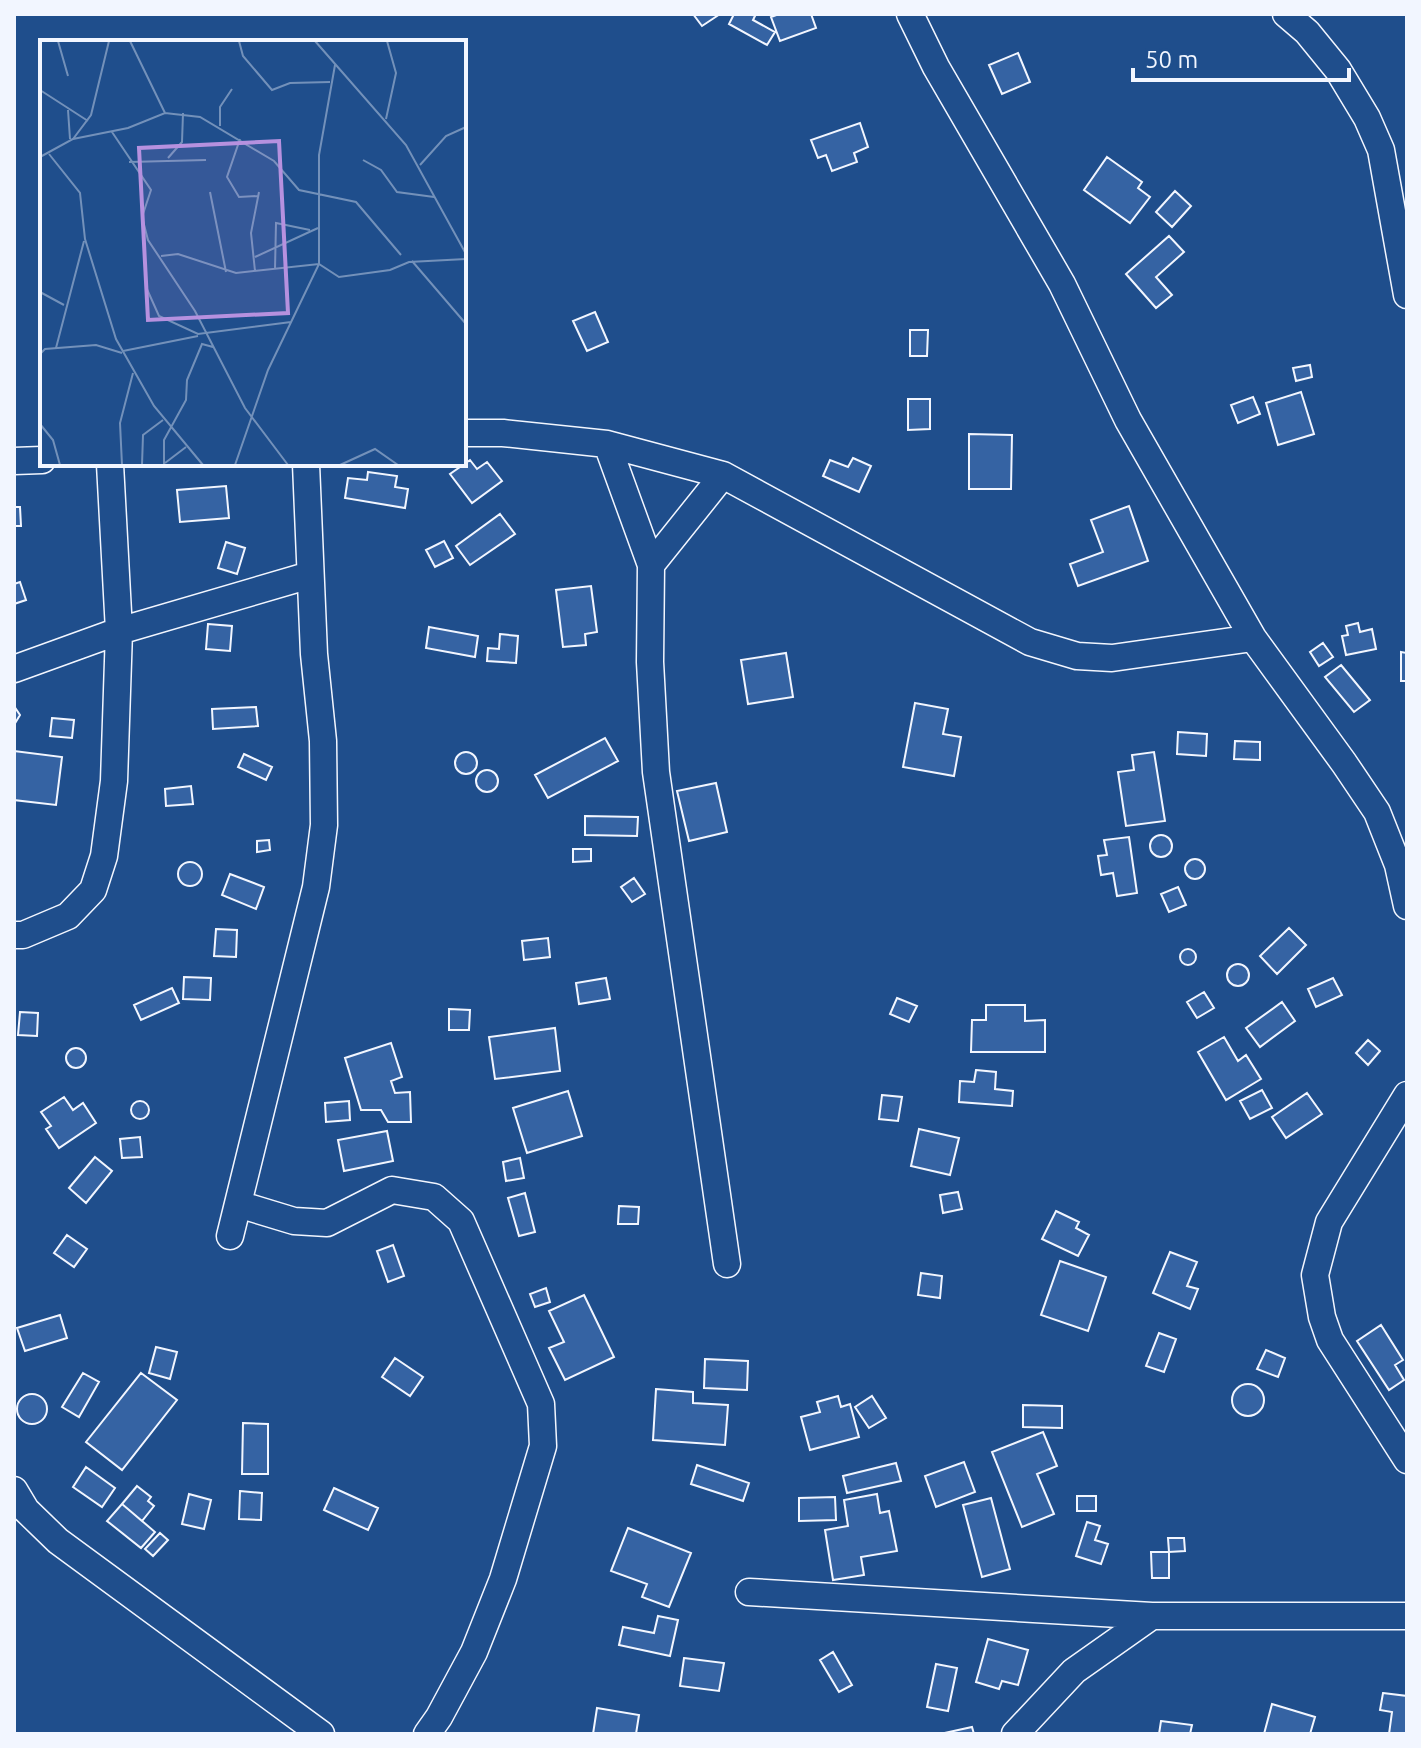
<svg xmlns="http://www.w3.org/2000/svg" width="1421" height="1748" font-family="Ubuntu,sans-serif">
  <rect width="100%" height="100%" fill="#1f4e8c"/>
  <path fill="#3563a3" stroke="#f2f6ff" stroke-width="2" d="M693,14H720L702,26Z
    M734,14H751L755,16L753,20L775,32L767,45L729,24Z
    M779,14H811L816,28L780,41L771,17Z
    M1018,53L1030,82L1002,94L989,65Z
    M860,123L868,147L854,153L857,162L832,171L826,155L818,158L811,140Z
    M1107,157L1142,182L1138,188L1150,197L1130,223L1084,190Z
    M1175,191L1191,206L1172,227L1156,212Z
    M1169,236L1184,252L1156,277L1172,295L1156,308L1126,274Z
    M595,312L608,342L587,351L573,321Z
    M910,330H928L927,356H910Z
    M1310,365L1312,377L1296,381L1293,368Z
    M1301,392L1314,434L1278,445L1266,403Z
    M1253,397L1260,414L1238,423L1231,405Z
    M908,399H930V429L908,430Z
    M969,434L1012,435L1011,489H969Z
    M853,458L871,466L859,492L823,476L830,460L848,467Z
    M470,460L477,469L487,462L502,481L472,503L450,474Z
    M368,472L397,476L395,487L408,489L405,508L345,498L348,478L367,480Z
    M226,486L229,518L180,522L177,490Z
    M1129,506L1148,561L1078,586L1070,564L1103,552L1091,520Z
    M14,507H20L21,526H14Z
    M500,514L515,534L470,565L456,546Z
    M444,541L453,558L435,567L426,550Z
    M226,542L245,548L237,574L218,568Z
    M20,582L26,600L14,604V584Z
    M591,586L597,632L585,634L586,645L563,647L556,590Z
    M1358,623L1360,632L1372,629L1376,649L1346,655L1342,636L1348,635L1346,626Z
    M208,624L232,626L230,651L206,649Z
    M429,627L478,636L475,657L426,648Z
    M500,634L518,636L516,663L487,661L488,648L499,649Z
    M1323,643L1333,657L1319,666L1310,652Z
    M1401,652L1407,653V681H1401Z
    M786,653L793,697L748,704L741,660Z
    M1341,665L1370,700L1354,712L1325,677Z
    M915,703L948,709L943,734L961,737L954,776L903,767Z
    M14,706L20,715L14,725Z
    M256,707L258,726L213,729L212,709Z
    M52,718L74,720L72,738L50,736Z
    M1178,732L1207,734L1206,756L1177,754Z
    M605,738L618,761L548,798L535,775Z
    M1235,741L1260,742V760L1234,759Z
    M14,751L62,757L56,805L14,800Z
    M1154,752L1165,821L1126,826L1118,772L1134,770L1132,755Z
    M455 763a11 11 0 1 1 22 0a11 11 0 1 1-22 0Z
    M244,754L272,767L266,780L238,767Z
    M476 781a11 11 0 1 1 22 0a11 11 0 1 1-22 0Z
    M716,783L727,832L689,841L677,791Z
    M191,786L193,804L166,806L165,789Z
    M585,816L638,817L637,836L585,835Z
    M1150 846a11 11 0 1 1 22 0a11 11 0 1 1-22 0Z
    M1129,837L1137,893L1117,896L1113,873L1101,875L1098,856L1107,855L1104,840Z
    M269,840L270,850L257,852V841Z
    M573,849H591V861L573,862Z
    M1185 869a10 10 0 1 1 20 0a10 10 0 1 1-20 0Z
    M178 874a12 12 0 1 1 24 0a12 12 0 1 1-24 0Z
    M230,874L264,887L256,909L222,895Z
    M634,878L645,894L632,902L621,887Z
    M1178,887L1186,905L1169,912L1161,894Z
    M1289,928L1306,945L1277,974L1260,956Z
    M216,929L237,930L236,957L214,956Z
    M548,938L550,957L524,960L522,941Z
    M1180 957a8 8 0 1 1 16 0a8 8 0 1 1-16 0Z
    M1227 975a11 11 0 1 1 22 0a11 11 0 1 1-22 0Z
    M184,977L211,978L210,1000L183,999Z
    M606,978L610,999L579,1004L576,983Z
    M1333,978L1342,995L1316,1007L1308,989Z
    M172,988L179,1003L141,1020L134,1005Z
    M1204,992L1214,1008L1197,1018L1187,1002Z
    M897,998L917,1006L909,1022L890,1014Z
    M1282,1002L1295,1021L1260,1047L1246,1028Z
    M986,1005H1025V1021L1045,1020V1052H971L972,1020H986Z
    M449,1009L470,1010L469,1030H449Z
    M20,1012L38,1013L37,1036L18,1035Z
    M555,1028L560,1071L495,1079L489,1037Z
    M1224,1037L1238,1061L1246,1055L1261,1079L1226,1100L1198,1052Z
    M1368,1040L1380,1051L1368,1065L1356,1053Z
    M391,1043L402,1077L391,1081L395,1093L410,1092L411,1122H388L381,1110H361L345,1058Z
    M66 1058a10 10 0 1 1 20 0a10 10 0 1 1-20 0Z
    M976,1070L996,1072L995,1089L1013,1091L1012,1106L959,1102L960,1081L974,1082Z
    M1262,1090L1272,1108L1250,1119L1240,1101Z
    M568,1091L582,1136L527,1153L513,1108Z
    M1307,1093L1322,1114L1286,1138L1272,1117Z
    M882,1095L902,1097L898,1121L879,1119Z
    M64,1097L73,1110L83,1103L96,1123L59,1148L46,1129L51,1126L41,1112Z
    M349,1101L350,1120L326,1122L325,1103Z
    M131 1110a9 9 0 1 1 18 0a9 9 0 1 1-18 0Z
    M919,1129L959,1138L950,1175L911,1166Z
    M387,1131L393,1161L344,1171L338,1140Z
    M140,1137L142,1157L122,1158L120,1139Z
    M95,1157L112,1171L86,1203L69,1188Z
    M520,1158L524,1178L506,1181L503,1162Z
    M958,1192L962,1209L943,1213L940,1195Z
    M525,1193L535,1232L519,1236L508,1198Z
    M619,1206L639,1207L638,1224H618Z
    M1056,1211L1079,1222L1076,1228L1089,1235L1078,1256L1042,1239Z
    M67,1235L87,1249L74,1267L54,1253Z
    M393,1245L404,1276L388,1282L377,1251Z
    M1170,1252L1197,1262L1187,1286L1198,1289L1190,1309L1153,1293Z
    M1060,1261L1106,1277L1088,1331L1041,1315Z
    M921,1273L942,1276L940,1298L918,1295Z
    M546,1288L550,1302L535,1307L530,1294Z
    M584,1295L614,1357L565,1380L549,1348L564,1342L549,1311Z
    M60,1315L67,1338L25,1351L17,1328Z
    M1381,1325L1403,1360L1395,1365L1404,1380L1389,1390L1357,1341Z
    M1159,1333L1176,1339L1164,1372L1146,1366Z
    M156,1347L177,1352L170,1379L149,1373Z
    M1266,1350L1285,1358L1278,1377L1257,1369Z
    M395,1358L423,1377L410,1396L382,1377Z
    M705,1359L748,1361L747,1390L704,1388Z
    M83,1373L99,1382L79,1417L62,1407Z
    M141,1373L177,1400L122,1470L86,1442Z
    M1232 1400a16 16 0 1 1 32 0a16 16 0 1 1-32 0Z
    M656,1389L693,1392V1403L728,1405L725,1445L653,1440Z
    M17 1409a15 15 0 1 1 30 0a15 15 0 1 1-30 0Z
    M838,1396L841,1407L850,1404L859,1437L810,1450L801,1417L820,1412L817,1402Z
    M872,1396L886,1418L869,1428L855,1407Z
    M1023,1405L1062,1406V1428L1023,1427Z
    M243,1423L268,1424V1474H242Z
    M1043,1432L1057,1466L1037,1474L1054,1514L1022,1527L992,1452Z
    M964,1462L975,1492L936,1507L925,1476Z
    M896,1463L901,1481L847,1493L843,1476Z
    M697,1465L749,1483L743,1501L691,1484Z
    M86,1467L115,1488L102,1507L73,1487Z
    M137,1486L151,1497L148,1501L154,1506L142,1521L122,1504Z
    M334,1488L378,1508L368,1530L324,1510Z
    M240,1491L262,1493L261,1520L239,1519Z
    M189,1494L211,1500L204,1529L182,1524Z
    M877,1494L880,1513L889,1511L897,1551L861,1557L864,1575L833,1580L825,1530L848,1526L844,1500Z
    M1077,1496H1096V1511H1077Z
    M835,1497L836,1520L799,1521V1498Z
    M991,1498L1010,1569L982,1577L963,1505Z
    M122,1504L155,1532L141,1548L107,1521Z
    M1087,1522L1100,1526L1095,1540L1108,1544L1101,1564L1076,1556Z
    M628,1528L691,1553L669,1607L642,1597L647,1584L611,1571Z
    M160,1533L168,1540L153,1556L145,1549Z
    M1168,1538H1184L1185,1551L1169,1552Z
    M1151,1552H1169V1578H1152Z
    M658,1616L678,1620L670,1656L619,1645L623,1627L654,1633Z
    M988,1639L1028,1650L1018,1685L1002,1681L999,1689L976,1682Z
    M833,1652L852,1685L839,1692L820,1660Z
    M684,1658L724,1663L719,1691L680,1686Z
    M936,1664L957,1668L948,1711L927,1707Z
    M1383,1693L1407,1696V1734H1389L1392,1712L1380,1710Z
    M1272,1704L1315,1717L1310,1734H1264Z
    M597,1708L639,1715L636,1734H593Z
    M1161,1721L1192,1725L1190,1734H1159Z
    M972,1727L974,1734H940Z"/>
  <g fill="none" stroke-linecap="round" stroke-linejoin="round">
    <g stroke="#f2f6ff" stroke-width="29">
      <path id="street" d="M910,14L936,67L1062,284L1128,420L1253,638L1344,763L1377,812L1398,865L1407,906
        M1286,14L1307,32L1338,70L1367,118L1381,150L1407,295
        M464,433H503L607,444L723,475L1030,642L1077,656L1112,658L1253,638
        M607,444L651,565L650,662L656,772L727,1264
        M14,461L42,460
        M651,565L723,475
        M14,669L119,631L310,575
        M14,935H23L68,916L93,890L104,856L114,781L119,631L110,464
        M1407,1095L1329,1222L1315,1275L1322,1317L1330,1340L1407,1460
        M238,1204L294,1221L327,1223L392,1190L434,1197L461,1221L541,1404L543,1446L503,1579L474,1652L439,1717L427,1734
        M230,1236L316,887L324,825L323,741L314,654L306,464
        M14,1490L26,1510L58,1541L321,1734
        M749,1592L1152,1616H1407
        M1015,1734L1074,1671L1152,1616"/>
    </g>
    <use href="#street" stroke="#1f4e8c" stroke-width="26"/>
  </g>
  <g transform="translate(40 40)">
    <rect width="426" height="426" fill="#1f4e8c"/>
    <path fill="none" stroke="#7391ba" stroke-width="2" d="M18,1L28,36M90,1L125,73M199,1L203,16L232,50L250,43L290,42M275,1L366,105L426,214M0,50L48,81M28,70L30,99M346,79L356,33L347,1M180,86V67L192,49M72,92L111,150L102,177L108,200L155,271L205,368L248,425M33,99L88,88L125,73L160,77L234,121L259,150L316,162L361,215M200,99L187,137L199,157L218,156M9,114L40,153L45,199L76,299L114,366L163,425M0,117L33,99L51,75L69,1M128,118L142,102L143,73M323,120L341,130L357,152L394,157M89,122L166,120M380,125L406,96L426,87M170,152L186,232M121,216L138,214L196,233L279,224L299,237L350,230L369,222L426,219M215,217L278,188M372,221L426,284M235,229L236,183L270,190M215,231L211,193L219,152M106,247L119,276L158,294L251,282M0,252L24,265M16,308L44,201M83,311L158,296M0,314L5,309L56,305L82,313M0,384L13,400L20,425M125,423L146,407M82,425L80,383L93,333M102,425L103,395L123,380M124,425V400L146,360L147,340L162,304L173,307M195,425L228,330L279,224V115L295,25M300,425L335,409L358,425"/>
    <path fill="#b691df" fill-opacity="0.15" stroke="#b691df" stroke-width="4" d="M239,101L248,273L108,280L99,108Z"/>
    <rect width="426" height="426" fill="none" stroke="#f2f6ff" stroke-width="4"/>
  </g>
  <rect width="1421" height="1748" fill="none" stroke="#f2f6ff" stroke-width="32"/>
  <path d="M1133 68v12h216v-12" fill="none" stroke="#f2f6ff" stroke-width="4"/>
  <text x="1145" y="68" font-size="24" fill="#f2f6ff" stroke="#1f4e8c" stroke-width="6" paint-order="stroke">50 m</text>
</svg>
